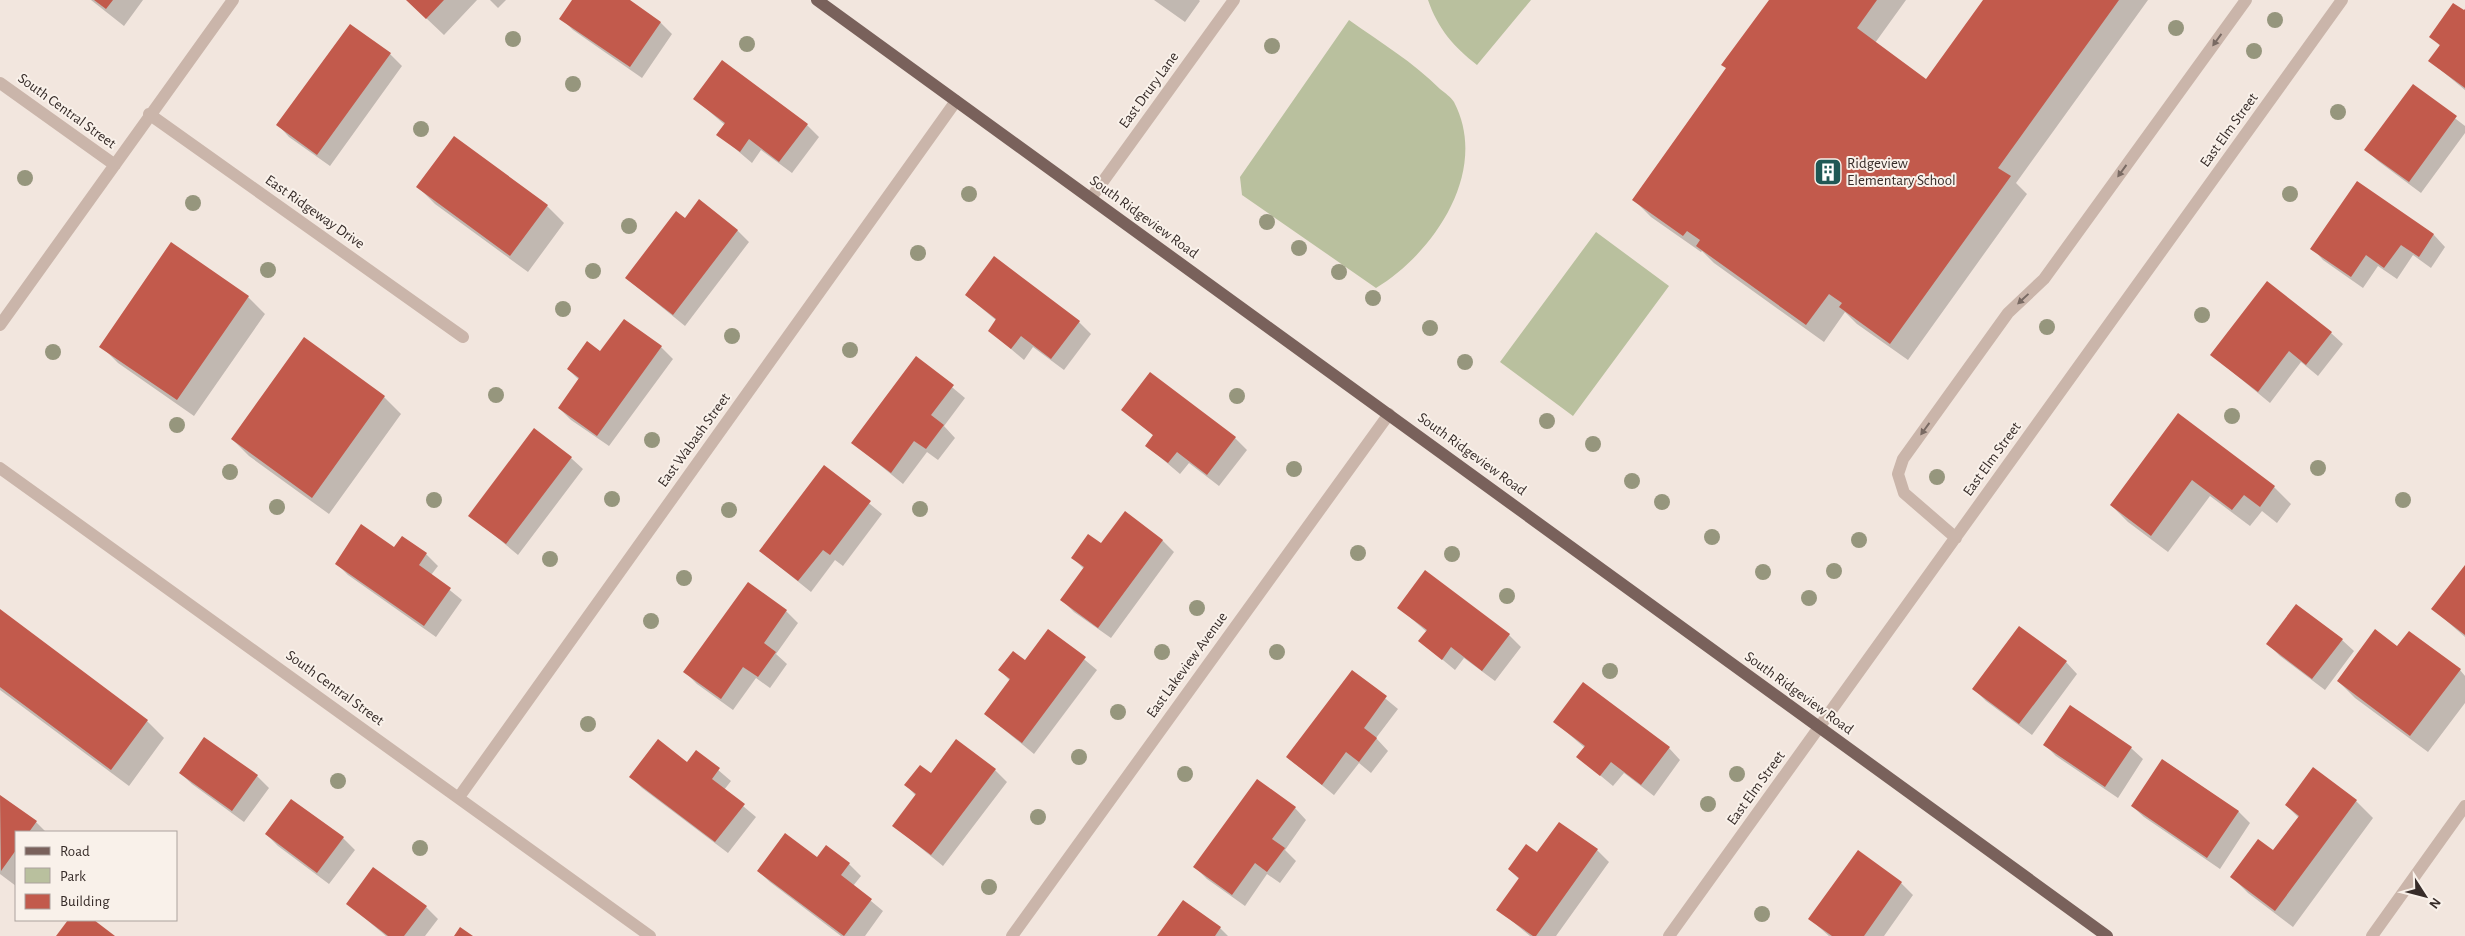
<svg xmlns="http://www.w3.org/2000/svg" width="2465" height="936" font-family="'Alegreya Sans',sans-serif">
  <rect width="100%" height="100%" fill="#f2e6de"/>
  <path fill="#b9c09e" d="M1428,0H1531L1477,65C1454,47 1438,29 1428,0Z
    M1349,20C1380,42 1413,62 1440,89C1445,93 1451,97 1454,102C1490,171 1434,253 1376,288L1242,195L1240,177Z
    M1596,232L1669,286L1573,416L1500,362Z"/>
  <path fill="#0003" d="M91,0H143L124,26Z
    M407,0H477L444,35Z
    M490,0H506L498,8Z
    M574,0H628L661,23L672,34L642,78L573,30L561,18Z
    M1154,0H1199L1200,1L1185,22Z
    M1770,0H1906L1875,43L1927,81L1984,0H2148L2016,183L2027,194L1908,360L1857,324L1845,312L1824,342L1714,263L1702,251L1701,252L1651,217L1634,200L1727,69Z
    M2465,11V90L2430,61L2440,46L2431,36Z
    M350,25L390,54L402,66L330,166L289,137L278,125Z
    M2413,86L2465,126V133L2421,193L2378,161L2366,150Z
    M695,99L807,125L819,137L792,173L761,150L752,163L718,134L725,125Z
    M2357,183L2434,235L2445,247L2431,268L2413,255L2397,279L2378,266L2363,288L2323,260L2312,248Z
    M418,187L547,206L564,223L528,272L435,204Z
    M737,230L749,242L685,326L626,278Z
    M966,295L1079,322L1091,334L1064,370L1033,347L1024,360L990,331L997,321Z
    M248,297L265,314L194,416L118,363L101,346Z
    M2331,333L2343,344L2318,376L2301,362L2270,403L2212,355Z
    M661,347L673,359L609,446L571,420L559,408L579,380L568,369L601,353Z
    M917,358L965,398L944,426L955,438L938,460L927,452L903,484L853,443Z
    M384,397L401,414L329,514L249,456L232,439Z
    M1123,410L1235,438L1247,450L1219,486L1189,463L1180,474L1147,446L1154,436Z
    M2178,415L2274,487L2291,504L2277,523L2262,511L2250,526L2210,496L2168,552L2128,522L2111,505Z
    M571,458L583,469L518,555L470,515Z
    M825,467L882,514L843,566L835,560L811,592L760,551Z
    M402,537L426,554L438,566L431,575L462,600L436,637L348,575L336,563L394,548Z
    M1162,540L1174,552L1111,638L1074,612L1062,600L1084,569L1073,558L1102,545Z
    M2465,567V637L2433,609Z
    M1398,607L1509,635L1521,647L1495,681L1464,658L1455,670L1420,641L1427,632Z
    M0,611L147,721L164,738L129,786L0,690Z
    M786,611L798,623L776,654L787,664L770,688L756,678L733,710L697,684L685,672Z
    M1049,630L1097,670L1034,754L985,714L1010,681L1000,670L1025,662Z
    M2342,640L2354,651L2325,690L2280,656L2268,644Z
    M2398,648L2460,670L2465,676V703L2428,752L2355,698L2338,681Z
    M2066,662L2077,674L2032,735L1986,701L1974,689Z
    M1352,671L1398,709L1376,738L1388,751L1371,773L1359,763L1334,795L1287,757Z
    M1555,722L1669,748L1680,760L1654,796L1624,773L1613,786L1578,757L1585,748Z
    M204,738L257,776L269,788L244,822L192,784L180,773Z
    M2044,744L2131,748L2143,759L2118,798L2056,756Z
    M697,752L731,781L724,790L756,817L728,853L642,788L631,777L687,763Z
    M2163,760L2239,812L2250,823L2220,869L2144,817L2132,806Z
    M995,770L1007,782L943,866L894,826L916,796L906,785L931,775Z
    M0,797L36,822L46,832H16V886L0,874Z
    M2356,801L2373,818L2293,927L2248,893L2231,876L2274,852L2299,818L2286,805Z
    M1295,808L1306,820L1285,850L1296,861L1280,883L1267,874L1245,906L1207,879L1195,867Z
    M266,834L343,838L355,850L329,884L278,846Z
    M1597,850L1609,862L1556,936H1530L1498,909L1519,879L1509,869L1538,854Z
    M1858,852L1901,883L1913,895L1884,936H1829L1810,919Z
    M817,859L849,864L861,876L853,886L883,911L865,936H841L770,882L758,871Z
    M348,904L426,907L438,919L425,936H386Z
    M1220,928L1228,936H1158Z"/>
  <path fill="#c25a4c" d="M94,0H113L106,9Z
    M406,0H444L426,19Z
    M572,0H630L661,22L630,67L559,19Z
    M1769,0H1877L1857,28L1926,79L1983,0H2119L1998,168L2011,176L1890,344L1839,307L1842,303L1829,294L1806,325L1696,246L1700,240L1687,231L1683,236L1632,200L1726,68L1721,65Z
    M2453,3L2464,10L2465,9V88L2428,61L2440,45L2429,37Z
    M350,24L391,53L317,155L276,125Z
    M722,60L808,124L779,162L749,139L740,152L716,135L725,123L693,99Z
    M2413,84L2457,116L2409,182L2364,150Z
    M454,136L548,205L510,256L416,187Z
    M2357,181L2434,234L2419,257L2401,245L2384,268L2366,255L2351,277L2310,249Z
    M699,199L738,230L673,315L625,278L676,211L685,218Z
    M171,242L249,296L177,400L99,347Z
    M994,256L1080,321L1051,359L1021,336L1011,349L988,331L996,319L965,295Z
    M2267,281L2332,332L2306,365L2289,351L2258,392L2210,355Z
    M624,319L662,346L597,436L558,408L579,378L567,369L587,341L600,351Z
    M304,337L385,396L312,498L231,439Z
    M916,356L954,385L931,415L944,425L926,449L914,441L891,473L851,443Z
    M1150,372L1236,437L1207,475L1177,452L1168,463L1145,446L1153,435L1121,410Z
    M2178,413L2275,486L2260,507L2244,495L2232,510L2192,480L2151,536L2110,505Z
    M534,428L572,457L506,544L468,516Z
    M824,465L871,501L830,555L823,550L798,581L759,551Z
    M1125,511L1163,540L1098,628L1060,600L1084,567L1071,558L1088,534L1101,543Z
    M361,524L394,547L402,536L427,553L419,565L451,588L424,626L335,564Z
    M2465,565V635L2431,609Z
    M1425,570L1510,634L1482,671L1451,647L1442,660L1418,641L1427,630L1397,608Z
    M748,582L787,610L764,643L776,652L758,677L743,667L721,699L683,672Z
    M2296,604L2343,639L2312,679L2266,644Z
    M0,609L148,720L111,770L0,687Z
    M2019,626L2067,661L2019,724L1972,689Z
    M1048,629L1086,657L1022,743L984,714L1010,679L998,670L1013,651L1025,660Z
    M2375,629L2397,646L2409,631L2461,669L2410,736L2337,681Z
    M1352,670L1387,696L1364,728L1377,738L1359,762L1346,752L1322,785L1286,757Z
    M1583,682L1670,747L1641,785L1611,762L1600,776L1576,757L1585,746L1553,722Z
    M2070,705L2132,747L2105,787L2043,745Z
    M204,737L258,775L232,811L179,773Z
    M658,739L687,762L696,750L720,768L712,779L745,804L715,842L629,777Z
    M956,739L996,769L931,855L892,826L916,794L904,785L920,765L931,773Z
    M2162,759L2239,811L2207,858L2131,806Z
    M2313,767L2357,800L2275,911L2230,877L2258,839L2273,850L2299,816L2285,805Z
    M1257,779L1296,807L1272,839L1285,848L1267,872L1255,863L1232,895L1193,867Z
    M0,795L37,821L29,832H16V850L1,871Z
    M291,799L344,837L317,873L265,834Z
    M1559,822L1598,849L1536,936H1533L1496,910L1519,878L1508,869L1526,844L1537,852Z
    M785,833L817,857L826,845L850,863L841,875L872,899L844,936L757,871Z
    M1858,850L1902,882L1864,936H1832L1808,919Z
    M373,867L427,906L404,936H388L346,904Z
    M1183,900L1221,927L1215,936H1157Z
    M68,920H94L115,936H56Z
    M460,927L473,936H454Z"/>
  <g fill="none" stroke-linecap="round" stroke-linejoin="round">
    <path stroke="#cab5aa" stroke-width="12" d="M0,83L115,165
      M149,114L463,337
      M1091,198L1234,0
      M0,325L233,0
      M0,468L650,936
      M1956,538L1904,493L1898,474L1903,459L2008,313L2044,279L2246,0
      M459,797L956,101
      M1012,936L1389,414
      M1669,936L2342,0
      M2372,936L2465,806"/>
    <path stroke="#79615b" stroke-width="12" d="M817,0L2107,936"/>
  </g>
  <g fill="#96967d">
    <circle cx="2275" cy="20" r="8"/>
    <circle cx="2176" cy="28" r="8"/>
    <circle cx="513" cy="39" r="8"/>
    <circle cx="747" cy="44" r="8"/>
    <circle cx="1272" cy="46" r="8"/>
    <circle cx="2254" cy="51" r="8"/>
    <circle cx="573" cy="84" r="8"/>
    <circle cx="2338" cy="112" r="8"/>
    <circle cx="421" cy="129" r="8"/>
    <circle cx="25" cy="178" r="8"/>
    <circle cx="969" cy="194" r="8"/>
    <circle cx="2290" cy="194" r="8"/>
    <circle cx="193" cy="203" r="8"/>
    <circle cx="1267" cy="222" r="8"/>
    <circle cx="629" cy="226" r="8"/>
    <circle cx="1299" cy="248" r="8"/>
    <circle cx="918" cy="253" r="8"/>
    <circle cx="268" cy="270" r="8"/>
    <circle cx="593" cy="271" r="8"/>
    <circle cx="1339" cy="272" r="8"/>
    <circle cx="1373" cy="298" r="8"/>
    <circle cx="563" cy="309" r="8"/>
    <circle cx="2202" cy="315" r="8"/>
    <circle cx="2047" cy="327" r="8"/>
    <circle cx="1430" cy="328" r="8"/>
    <circle cx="732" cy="336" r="8"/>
    <circle cx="850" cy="350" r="8"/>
    <circle cx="53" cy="352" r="8"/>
    <circle cx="1465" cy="362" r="8"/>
    <circle cx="496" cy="395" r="8"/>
    <circle cx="1237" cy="396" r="8"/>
    <circle cx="2232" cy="416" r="8"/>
    <circle cx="1547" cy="421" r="8"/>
    <circle cx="177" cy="425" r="8"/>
    <circle cx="652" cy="440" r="8"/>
    <circle cx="1593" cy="444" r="8"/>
    <circle cx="2318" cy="468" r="8"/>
    <circle cx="1294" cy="469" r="8"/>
    <circle cx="230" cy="472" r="8"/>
    <circle cx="1937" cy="477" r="8"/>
    <circle cx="1632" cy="481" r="8"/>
    <circle cx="612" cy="499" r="8"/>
    <circle cx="434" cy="500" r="8"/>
    <circle cx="2403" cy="500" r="8"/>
    <circle cx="1662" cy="502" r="8"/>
    <circle cx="277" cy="507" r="8"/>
    <circle cx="920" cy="509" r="8"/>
    <circle cx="729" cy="510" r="8"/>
    <circle cx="1712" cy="537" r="8"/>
    <circle cx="1859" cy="540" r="8"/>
    <circle cx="1358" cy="553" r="8"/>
    <circle cx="1452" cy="554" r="8"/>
    <circle cx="550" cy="559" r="8"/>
    <circle cx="1834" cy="571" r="8"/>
    <circle cx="1763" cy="572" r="8"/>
    <circle cx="684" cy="578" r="8"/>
    <circle cx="1507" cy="596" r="8"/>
    <circle cx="1809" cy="598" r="8"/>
    <circle cx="1197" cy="608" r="8"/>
    <circle cx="651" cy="621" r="8"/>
    <circle cx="1162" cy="652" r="8"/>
    <circle cx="1277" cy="652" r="8"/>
    <circle cx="1610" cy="671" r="8"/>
    <circle cx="1118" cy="712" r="8"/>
    <circle cx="588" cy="724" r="8"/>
    <circle cx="1079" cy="757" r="8"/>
    <circle cx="1185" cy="774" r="8"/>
    <circle cx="1737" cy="774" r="8"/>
    <circle cx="338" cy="781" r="8"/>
    <circle cx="1708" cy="804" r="8"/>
    <circle cx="1038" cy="817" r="8"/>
    <circle cx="420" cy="848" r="8"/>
    <circle cx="989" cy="887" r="8"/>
    <circle cx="1762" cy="914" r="8"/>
  </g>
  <defs><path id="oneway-solid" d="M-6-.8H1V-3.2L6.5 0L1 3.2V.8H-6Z" transform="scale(1.25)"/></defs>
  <g fill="#796a63">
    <use href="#oneway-solid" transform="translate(2217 40) rotate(126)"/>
    <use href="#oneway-solid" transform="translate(2122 171) rotate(126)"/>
    <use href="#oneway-solid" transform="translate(2023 299) rotate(137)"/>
    <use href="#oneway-solid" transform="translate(1925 429) rotate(126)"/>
  </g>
  <defs>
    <g id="building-square" transform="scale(1.4375)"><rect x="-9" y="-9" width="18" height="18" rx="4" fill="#205855" stroke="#f9f1ea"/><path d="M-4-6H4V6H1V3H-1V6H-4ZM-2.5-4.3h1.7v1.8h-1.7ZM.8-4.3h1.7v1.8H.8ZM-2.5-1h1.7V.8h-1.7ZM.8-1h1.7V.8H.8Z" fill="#fff"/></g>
  </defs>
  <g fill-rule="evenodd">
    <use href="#building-square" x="1828" y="172"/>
  </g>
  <g text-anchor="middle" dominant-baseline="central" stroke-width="4" stroke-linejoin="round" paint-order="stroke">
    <g font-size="15" fill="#372c29" stroke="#f9f1ea">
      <text transform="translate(1149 90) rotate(-54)">East Drury Lane</text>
      <text transform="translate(67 111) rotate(36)">South Central Street</text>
      <text transform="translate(2229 130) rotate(-54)">East Elm Street</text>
      <text transform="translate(315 212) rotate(35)">East Ridgeway Drive</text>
      <text transform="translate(1144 217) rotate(36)">South Ridgeview Road</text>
      <text transform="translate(694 440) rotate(-54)">East Wabash Street</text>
      <text transform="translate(1472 454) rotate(36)">South Ridgeview Road</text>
      <text transform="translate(1992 459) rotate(-54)">East Elm Street</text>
      <text transform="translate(1187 665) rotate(-54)">East Lakeview Avenue</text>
      <text transform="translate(335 688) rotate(36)">South Central Street</text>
      <text transform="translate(1799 693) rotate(36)">South Ridgeview Road</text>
      <text transform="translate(1756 788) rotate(-54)">East Elm Street</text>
    </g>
    <g font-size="15" fill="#372c29" stroke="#f9f1ea" text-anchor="start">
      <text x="1847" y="163">Ridgeview<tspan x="1847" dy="17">Elementary School</tspan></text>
    </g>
  </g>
  <rect x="15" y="831" width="162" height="90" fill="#f9f1ea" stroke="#aba29d"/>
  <rect x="25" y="847" width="25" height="8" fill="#79615b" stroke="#aba29d"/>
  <text x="60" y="856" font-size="15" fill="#372c29">Road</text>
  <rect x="25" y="868" width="25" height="15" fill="#b9c09e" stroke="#aba29d"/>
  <text x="60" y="881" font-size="15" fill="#372c29">Park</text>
  <rect x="25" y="894" width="25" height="15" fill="#c25a4c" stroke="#aba29d"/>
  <text x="60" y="906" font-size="15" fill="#372c29">Building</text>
  <g transform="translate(2425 896) rotate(126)" stroke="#f9f1ea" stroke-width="4" paint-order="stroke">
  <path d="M0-4L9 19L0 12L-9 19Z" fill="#372c29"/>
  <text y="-8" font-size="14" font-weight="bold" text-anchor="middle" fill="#372c29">N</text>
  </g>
</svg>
